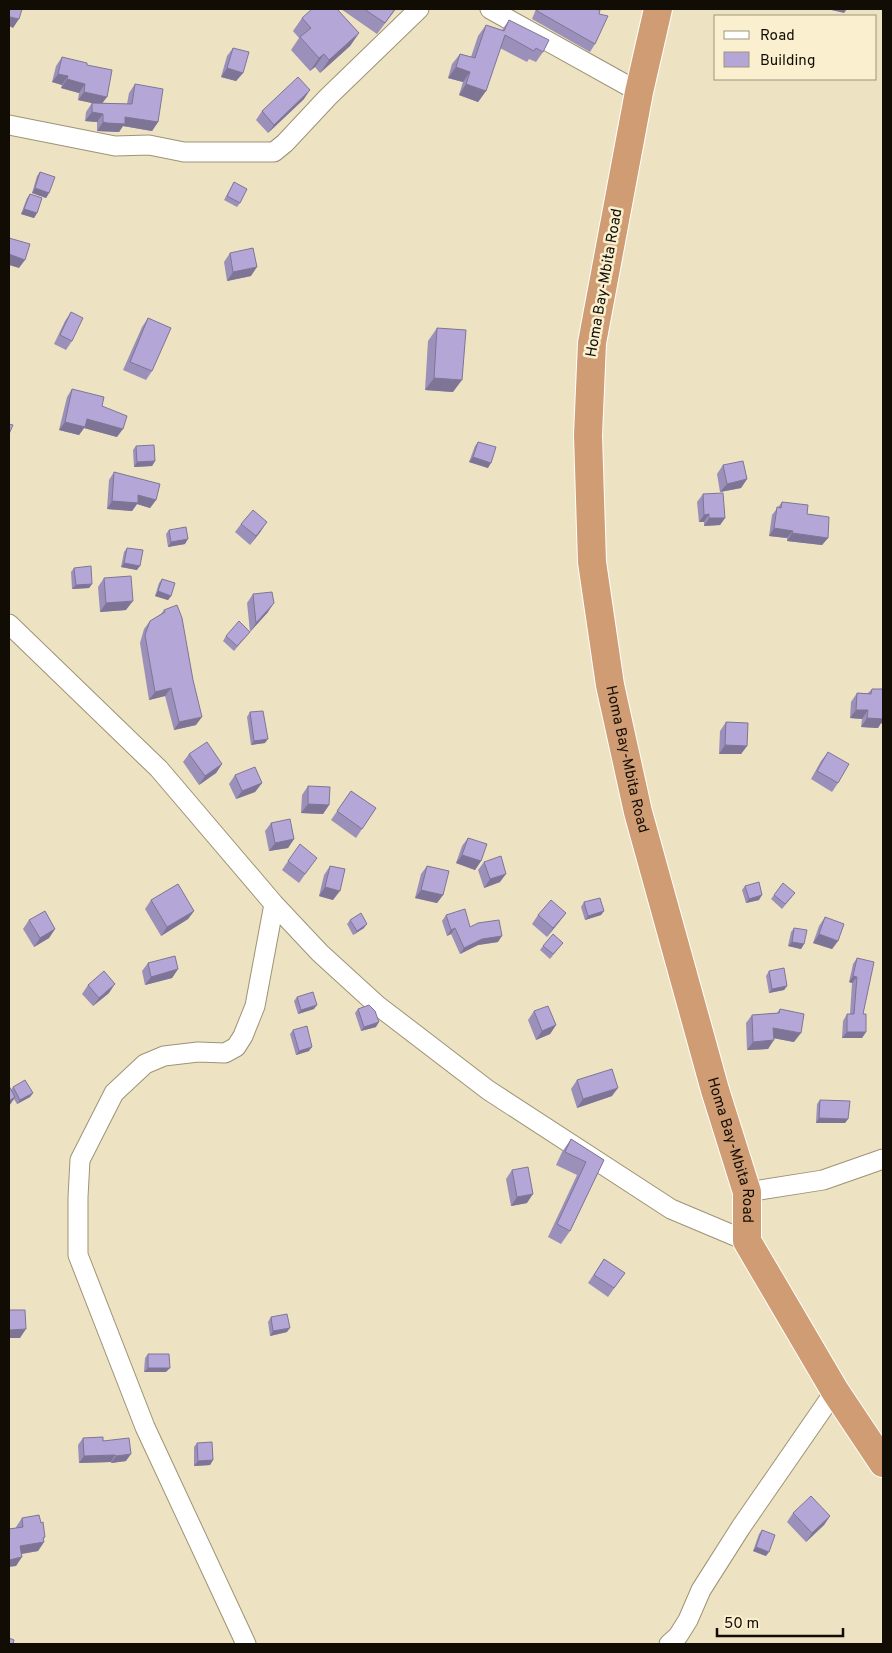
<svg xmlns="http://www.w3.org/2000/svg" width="892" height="1653" font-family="Overpass,sans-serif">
  <rect width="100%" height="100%" fill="#ede2c1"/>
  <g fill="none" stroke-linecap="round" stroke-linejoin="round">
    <g stroke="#9e9375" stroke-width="21">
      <path id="minor" d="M490,9L639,92
        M9,125L115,146L149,145L184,152H274L285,143L328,97L419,9
        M9,624L159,769L274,904L320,953L377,1005L488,1090L671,1209L747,1241
        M747,1192L823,1180L883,1159
        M246,1644L145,1427L78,1255V1197L80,1160L114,1093L145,1064L164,1056L198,1052L225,1053L236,1047L243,1036L255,1006L274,904
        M669,1644L678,1636L688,1620L701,1590L741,1527L835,1391"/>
    </g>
    <g stroke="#fff" stroke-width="30">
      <g id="trunk">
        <path id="s1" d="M658,9L639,92L592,343L588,435L592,562L610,685L638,812L715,1090L747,1192V1241L835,1391L883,1463"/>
      </g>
    </g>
    <use href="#minor" stroke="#fff" stroke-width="19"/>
    <use href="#trunk" stroke="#d09c74" stroke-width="28"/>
  </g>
  <path fill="#9b90b9" d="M341,9H396L377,34Z
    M536,9H595L599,14L595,44L590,52L532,19Z
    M302,18L359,33L350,46L320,73L315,67L310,71L291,50L299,38L293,31Z
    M509,20L543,52L536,62L529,59L527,62L500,48L486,91L478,102L459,95L463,82L448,78L452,64L460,54L471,57L478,36L486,25L502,30Z
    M233,48L243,73L236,81L221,77L227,56Z
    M62,57L87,65L102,103L127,104L129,93L135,84L158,122L152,131L123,126L119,132L97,131V122L85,121L86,112L92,103L78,100L79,93L61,88L62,85L52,82L56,66Z
    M304,99L268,133L256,120L262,111Z
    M40,172L49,193L46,198L32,193L37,176Z
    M234,182L240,203L237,207L224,200Z
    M30,194L37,213L34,218L21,214L27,198Z
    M230,253L251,276L227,281L224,262Z
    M71,312L72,341L66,350L54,344L65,321Z
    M148,318L152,371L146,380L123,370L142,327Z
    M437,328L453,392L425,390L428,341Z
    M72,389L102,406L117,437L84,428L79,435L59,430L67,397Z
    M478,442L488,468L469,462L475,446Z
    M136,446L155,461L152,466L134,467L133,450Z
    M723,465L747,479L741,488L720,492L717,474Z
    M114,472L156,500L150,508L137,504L132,511L107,509L109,480Z
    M703,494L725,518L720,525L704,526V522H699L697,502Z
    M782,502L807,514L828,538L822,545L787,541V538L769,536L772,515Z
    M241,524L261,531L250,545L235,532Z
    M169,530L185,544L168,547L166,534Z
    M127,548L137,570L121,567L124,552Z
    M74,568L92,584L89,588L72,589L71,572Z
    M104,578L126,610L100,612L98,587Z
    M162,579L171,596L168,600L155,596L159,583Z
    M253,594L268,612L250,632L247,603Z
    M164,610L196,725L174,730L165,696L149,700L140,643L144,629L150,621L161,614Z
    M250,632L234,651L223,641L226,636Z
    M883,664V724L881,723L878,728L861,727L862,719L850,718L851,702L857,693H868L872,689H883Z
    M250,712L265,743L251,745L247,717Z
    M726,722L747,746L741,754H719L720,731Z
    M828,752L838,783L832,792L811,779L821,761Z
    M189,754L222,764L216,773L199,785L183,762Z
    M235,775L262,783L255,792L236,799L229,784Z
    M308,786L329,805L323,814L301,813L302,795Z
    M351,791L376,808L356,838L331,820Z
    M271,823L294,839L288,848L269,851L265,831Z
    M468,838L481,861L475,870L456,863L462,846Z
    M288,861L311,866L299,883L282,870Z
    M484,862L500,882L484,888L478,870Z
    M330,866L333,900L319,896L324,875Z
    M427,866L443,895L437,903L415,898L421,874Z
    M745,886L759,900L746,903L742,890Z
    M774,895L792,897L782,909L771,899Z
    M151,900L194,911L188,919L161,936L145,909Z
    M584,902L604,911L601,915L585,920L581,907Z
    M566,913L547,937L532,924L538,915Z
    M446,915L470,927L498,942L478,945L460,954L451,934L447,936L442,921Z
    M825,917L838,941L832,949L813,943L819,926Z
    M29,920L55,929L49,938L34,947L23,929Z
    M350,920L364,928L353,935L347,924Z
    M794,928L804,944L801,949L788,946L791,932Z
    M563,943L550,959L540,950L543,946Z
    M857,958L863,1014L866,1032L862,1038H842L843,1021L847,1014H850L852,983L849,982L853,964Z
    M148,963L178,969L172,978L145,985L142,971Z
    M769,971L787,986L784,990L769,993L766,976Z
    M88,985L109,993L93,1006L82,994Z
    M297,997L314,1009L298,1014L294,1001Z
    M358,1009L376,1027L361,1031L355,1013Z
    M780,1009L794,1042L774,1038L768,1049L747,1050L746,1023L752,1015L777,1013Z
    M534,1011L556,1025L550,1034L536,1040L528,1020Z
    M293,1030L309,1051L296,1055L290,1034Z
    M577,1080L612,1096L577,1108L571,1089Z
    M9,1086L11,1090L13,1087L33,1093L30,1097L17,1104L14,1099L9,1106Z
    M820,1100L848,1119L845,1123H816L817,1104Z
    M571,1139L604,1160L570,1231L561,1244L548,1237L577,1175L556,1165L562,1152Z
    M512,1170L527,1203L511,1206L506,1179Z
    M604,1259L625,1273L608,1297L588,1283Z
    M271,1317L287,1332L270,1336L268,1322Z
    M148,1354L166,1372H144L145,1358Z
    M83,1438L103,1441L126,1461L111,1463V1462L79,1463L78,1445Z
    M197,1443L213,1460L210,1465L194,1466V1447Z
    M793,1513L830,1516L824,1525L806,1542L787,1522Z
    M22,1518L43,1540L44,1542L38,1551L22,1554L16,1566V1527Z
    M762,1530L766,1556L753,1551L759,1534Z"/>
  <path fill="#7e7596" d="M827,9H847L844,13Z
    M10,17L19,19L13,28L9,26V19Z
    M359,33L350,46L320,73L329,60Z
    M324,54L315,67L310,71L319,58Z
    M456,67L470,72L463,82L448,78Z
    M227,68L243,73L236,81L221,77Z
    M58,74L68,76L62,85L52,82Z
    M67,79L85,84L79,93L61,88Z
    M466,84L486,91L478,102L459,95Z
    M310,90L304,99L268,133L274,125Z
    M84,92L107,97L101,105L78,100Z
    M92,112L103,114L97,122L85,121Z
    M125,117L158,122L152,131L123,126L119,132L97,131L103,122Z
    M35,188L49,193L46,198L32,193Z
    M24,209L37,213L34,218L21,214Z
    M9,254L25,260L19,268L9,265Z
    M257,267L251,276L227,281L233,272Z
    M434,378L462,380L453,392L425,390Z
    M87,419L123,429L117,437L84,428L79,435L59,430L65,422Z
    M473,457L491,463L488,468L469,462Z
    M155,461L152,466L134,467L137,462Z
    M747,479L741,488L720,492L727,484Z
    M138,495L156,500L150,508L137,504L132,511L107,509L112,501Z
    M709,514L704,522H699L704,515Z
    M709,518H725L720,525L704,526Z
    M267,522L261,531L250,545L256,536Z
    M774,528L793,531L787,538L769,536Z
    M792,533L828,538L822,545L787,541Z
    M188,539L185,544L168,547L171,542Z
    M124,563L140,566L137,570L121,567Z
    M92,584L89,588L72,589L76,585Z
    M158,591L171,596L168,600L155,596Z
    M133,601L126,610L100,612L106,603Z
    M274,603L268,612L250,632L256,623Z
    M171,688L165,696L149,700L155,692Z
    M856,710H868L862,719L850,718Z
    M883,716V724L881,723L878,728L861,727L867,718Z
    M202,717L196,725L174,730L179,722Z
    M268,739L265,743L251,745L254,741Z
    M725,745L747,746L741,754H719Z
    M222,764L216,773L199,785L205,776Z
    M262,783L255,792L236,799L242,791Z
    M308,804L329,805L323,814L301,813Z
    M294,839L288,848L269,851L275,843Z
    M462,855L481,861L475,870L456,863Z
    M506,874L500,882L484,888L490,879Z
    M325,887L340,891L333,900L319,896Z
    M421,890L443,895L437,903L415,898Z
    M762,895L759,900L746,903L749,899Z
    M194,911L188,919L161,936L167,927Z
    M604,911L601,915L585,920L588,916Z
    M566,913L560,921L547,937L553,928Z
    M367,924L364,928L353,935L357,931Z
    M455,928L451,934L447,936L451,930Z
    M55,929L49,938L34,947L40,938Z
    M819,934L838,941L832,949L813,943Z
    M502,936L498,942L478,945L460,954L464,948L482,939Z
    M792,942L804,944L801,949L788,946Z
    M178,969L172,978L145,985L151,977Z
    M853,976L857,977L852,983L849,982Z
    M115,984L109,993L93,1006L99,998Z
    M787,986L784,990L769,993L772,989Z
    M317,1005L314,1009L298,1014L301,1010Z
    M379,1022L376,1027L361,1031L364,1027Z
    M556,1025L550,1034L536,1040L542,1031Z
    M773,1028L801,1033L794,1042L767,1037Z
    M847,1032H866L862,1038H842Z
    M774,1040L768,1049L747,1050L753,1042Z
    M312,1047L309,1051L296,1055L299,1051Z
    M618,1088L612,1096L577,1108L583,1099Z
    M33,1093L30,1097L17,1104L20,1100Z
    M15,1097L9,1106V1101Z
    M819,1118L848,1119L845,1123H816Z
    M533,1194L527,1203L511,1206L517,1197Z
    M290,1328L287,1332L270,1336L273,1331Z
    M26,1329L20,1338H9V1330Z
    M148,1368H170L166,1372H144Z
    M131,1454L126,1461L111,1463L116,1456Z
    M115,1455L111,1462L79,1463L84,1456Z
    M213,1460L210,1465L194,1466L198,1461Z
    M830,1516L824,1525L806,1542L812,1533Z
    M45,1537L41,1543L44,1542L38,1551L14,1555L20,1546Z
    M756,1547L769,1552L766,1556L753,1551Z
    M22,1557L16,1566L9,1567V1560Z"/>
  <path fill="#b4a7d7" stroke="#7e7596" d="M9,9H22L19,19L10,17L9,21Z
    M312,9H337L359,33L329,60L324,54L319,58L300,37L311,28L302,18Z
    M364,9H395L385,23Z
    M538,9H595L600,10L599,14L608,16L595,44L537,11Z
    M509,20L549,40L543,52L536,48L534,51L505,35L486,91L466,84L470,72L456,67L460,54L475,58L486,25L504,31Z
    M233,48L249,52L243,73L227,68Z
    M62,57L87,63V65L112,70L107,97L84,92L85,84L67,79L68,76L58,74Z
    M298,77L310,90L274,125L262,111Z
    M135,84L163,89L158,122L125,117V124L107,123L103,122V114L92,112V103L132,104Z
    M40,172L55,177L49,193L35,188Z
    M234,182L247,189L240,203L227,196Z
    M30,194L42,198L37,213L24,209Z
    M9,238L30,244L25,260L9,254Z
    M253,248L257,267L233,272L230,253Z
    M71,312L83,318L72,341L60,335Z
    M148,318L171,328L152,371L130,362Z
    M437,328L466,330L462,380L434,378Z
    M72,389L104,397L102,406L127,416L123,429L87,419L85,427L65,422Z
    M9,424L13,425L9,434Z
    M478,442L496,447L491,463L473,457Z
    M154,445L155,461L137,462L136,446Z
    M743,461L747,479L727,484L723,465Z
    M114,472L160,484L156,500L138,495V503L112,501Z
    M723,493L725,518H709V514L704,515L703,494Z
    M782,502L808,505L807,514L829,517L828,538L792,533L793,531L774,528L777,507L781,508Z
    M253,510L267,522L256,536L241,524Z
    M186,527L188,539L171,542L169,530Z
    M127,548L143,550L140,566L124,563Z
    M91,566L92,584L76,585L74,568Z
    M131,576L133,601L106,603L104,578Z
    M162,579L175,583L171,596L158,591Z
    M272,592L274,603L256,623L253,594Z
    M177,605L182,618L193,680L202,717L179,722L171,688L155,692L145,635L150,621L165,612L164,610Z
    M239,621L250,632L237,646L226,636Z
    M872,689H883V719L867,718L868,710H856L857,693L871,694Z
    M263,711L268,739L254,741L250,712Z
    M726,722L748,723L747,746L725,745Z
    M207,742L222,764L205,776L189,754Z
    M828,752L849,764L838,783L817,771Z
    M255,767L262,783L242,791L235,775Z
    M308,786L330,787L329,805L308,804Z
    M351,791L376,808L362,829L337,811Z
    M290,819L294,839L275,843L271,823Z
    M468,838L487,844L481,861L462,855Z
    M300,844L317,858L305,874L288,861Z
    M501,856L506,874L490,879L484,862Z
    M330,866L345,869L340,891L325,887Z
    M427,866L449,871L443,895L421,890Z
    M759,882L762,895L749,899L745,886Z
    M783,883L795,893L785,904L774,895Z
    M178,884L194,911L167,927L151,900Z
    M600,898L604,911L588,916L584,902Z
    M551,900L566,913L553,928L538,915Z
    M465,909L470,927L478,923L499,920L502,936L482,939L464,948L455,928L451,930L446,915Z
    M45,911L55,929L40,938L29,920Z
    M361,913L367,924L357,931L350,920Z
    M825,917L844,924L838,941L819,934Z
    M794,928L807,930L804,944L792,942Z
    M553,934L563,943L553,954L543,946Z
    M175,956L178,969L151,977L148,963Z
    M857,958L874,962L863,1014H866V1032H847V1014H854L857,977L853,976Z
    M784,968L787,986L772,989L769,971Z
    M104,971L115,984L99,998L88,985Z
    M313,992L317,1005L301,1010L297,997Z
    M369,1005L375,1011L379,1022L364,1027L358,1009Z
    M548,1006L556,1025L542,1031L534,1011Z
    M780,1009L804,1014L801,1033L773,1028L774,1040L753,1042L752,1015L779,1013Z
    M307,1026L312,1047L299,1051L293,1030Z
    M612,1069L618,1088L583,1099L577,1080Z
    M25,1080L33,1093L20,1100L13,1087Z
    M9,1086L15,1097L9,1101Z
    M820,1100L850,1101L848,1119L819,1118Z
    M571,1139L604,1160L570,1231L557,1224L586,1162L565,1152Z
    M528,1167L533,1194L517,1197L512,1170Z
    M604,1259L625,1273L614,1288L594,1275Z
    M9,1310H25L26,1329L9,1330Z
    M287,1314L290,1328L273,1331L271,1317Z
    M148,1354H169L170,1368H148Z
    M103,1437V1441L129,1438L131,1454L116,1456L115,1455L84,1456L83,1438Z
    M212,1442L213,1460L198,1461L197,1443Z
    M811,1496L830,1516L812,1533L793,1513Z
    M39,1515L41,1523L43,1522L45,1537L43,1538L44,1542L20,1546L22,1557L9,1560V1529L23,1527L22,1518Z
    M762,1530L775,1535L769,1552L756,1547Z
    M9,1638L14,1640L13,1644H9Z"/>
  <g text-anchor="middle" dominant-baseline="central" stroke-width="5" stroke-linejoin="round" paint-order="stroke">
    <g font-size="15" fill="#110d04" stroke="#faefce">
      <text transform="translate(605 283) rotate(-80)">Homa Bay-Mbita Road</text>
      <text stroke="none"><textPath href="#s1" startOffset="760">Homa Bay-Mbita Road</textPath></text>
      <text stroke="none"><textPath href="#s1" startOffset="1165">Homa Bay-Mbita Road</textPath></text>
    </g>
  </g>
  <rect width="892" height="1653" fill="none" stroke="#110d04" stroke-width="20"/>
  <rect x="714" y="15" width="162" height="65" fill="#faefce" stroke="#9d957d"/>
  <rect x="724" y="31" width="25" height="8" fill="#ffffff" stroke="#9d957d"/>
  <text x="760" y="40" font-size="15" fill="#110d04">Road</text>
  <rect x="724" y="52" width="25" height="15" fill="#b4a7d7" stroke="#9d957d"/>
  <text x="760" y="65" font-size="15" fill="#110d04">Building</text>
  <path d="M717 1628v8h126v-8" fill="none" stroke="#110d04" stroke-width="2.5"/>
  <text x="724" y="1628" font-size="15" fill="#110d04" stroke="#faefce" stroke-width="4" paint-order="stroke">50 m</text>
</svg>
